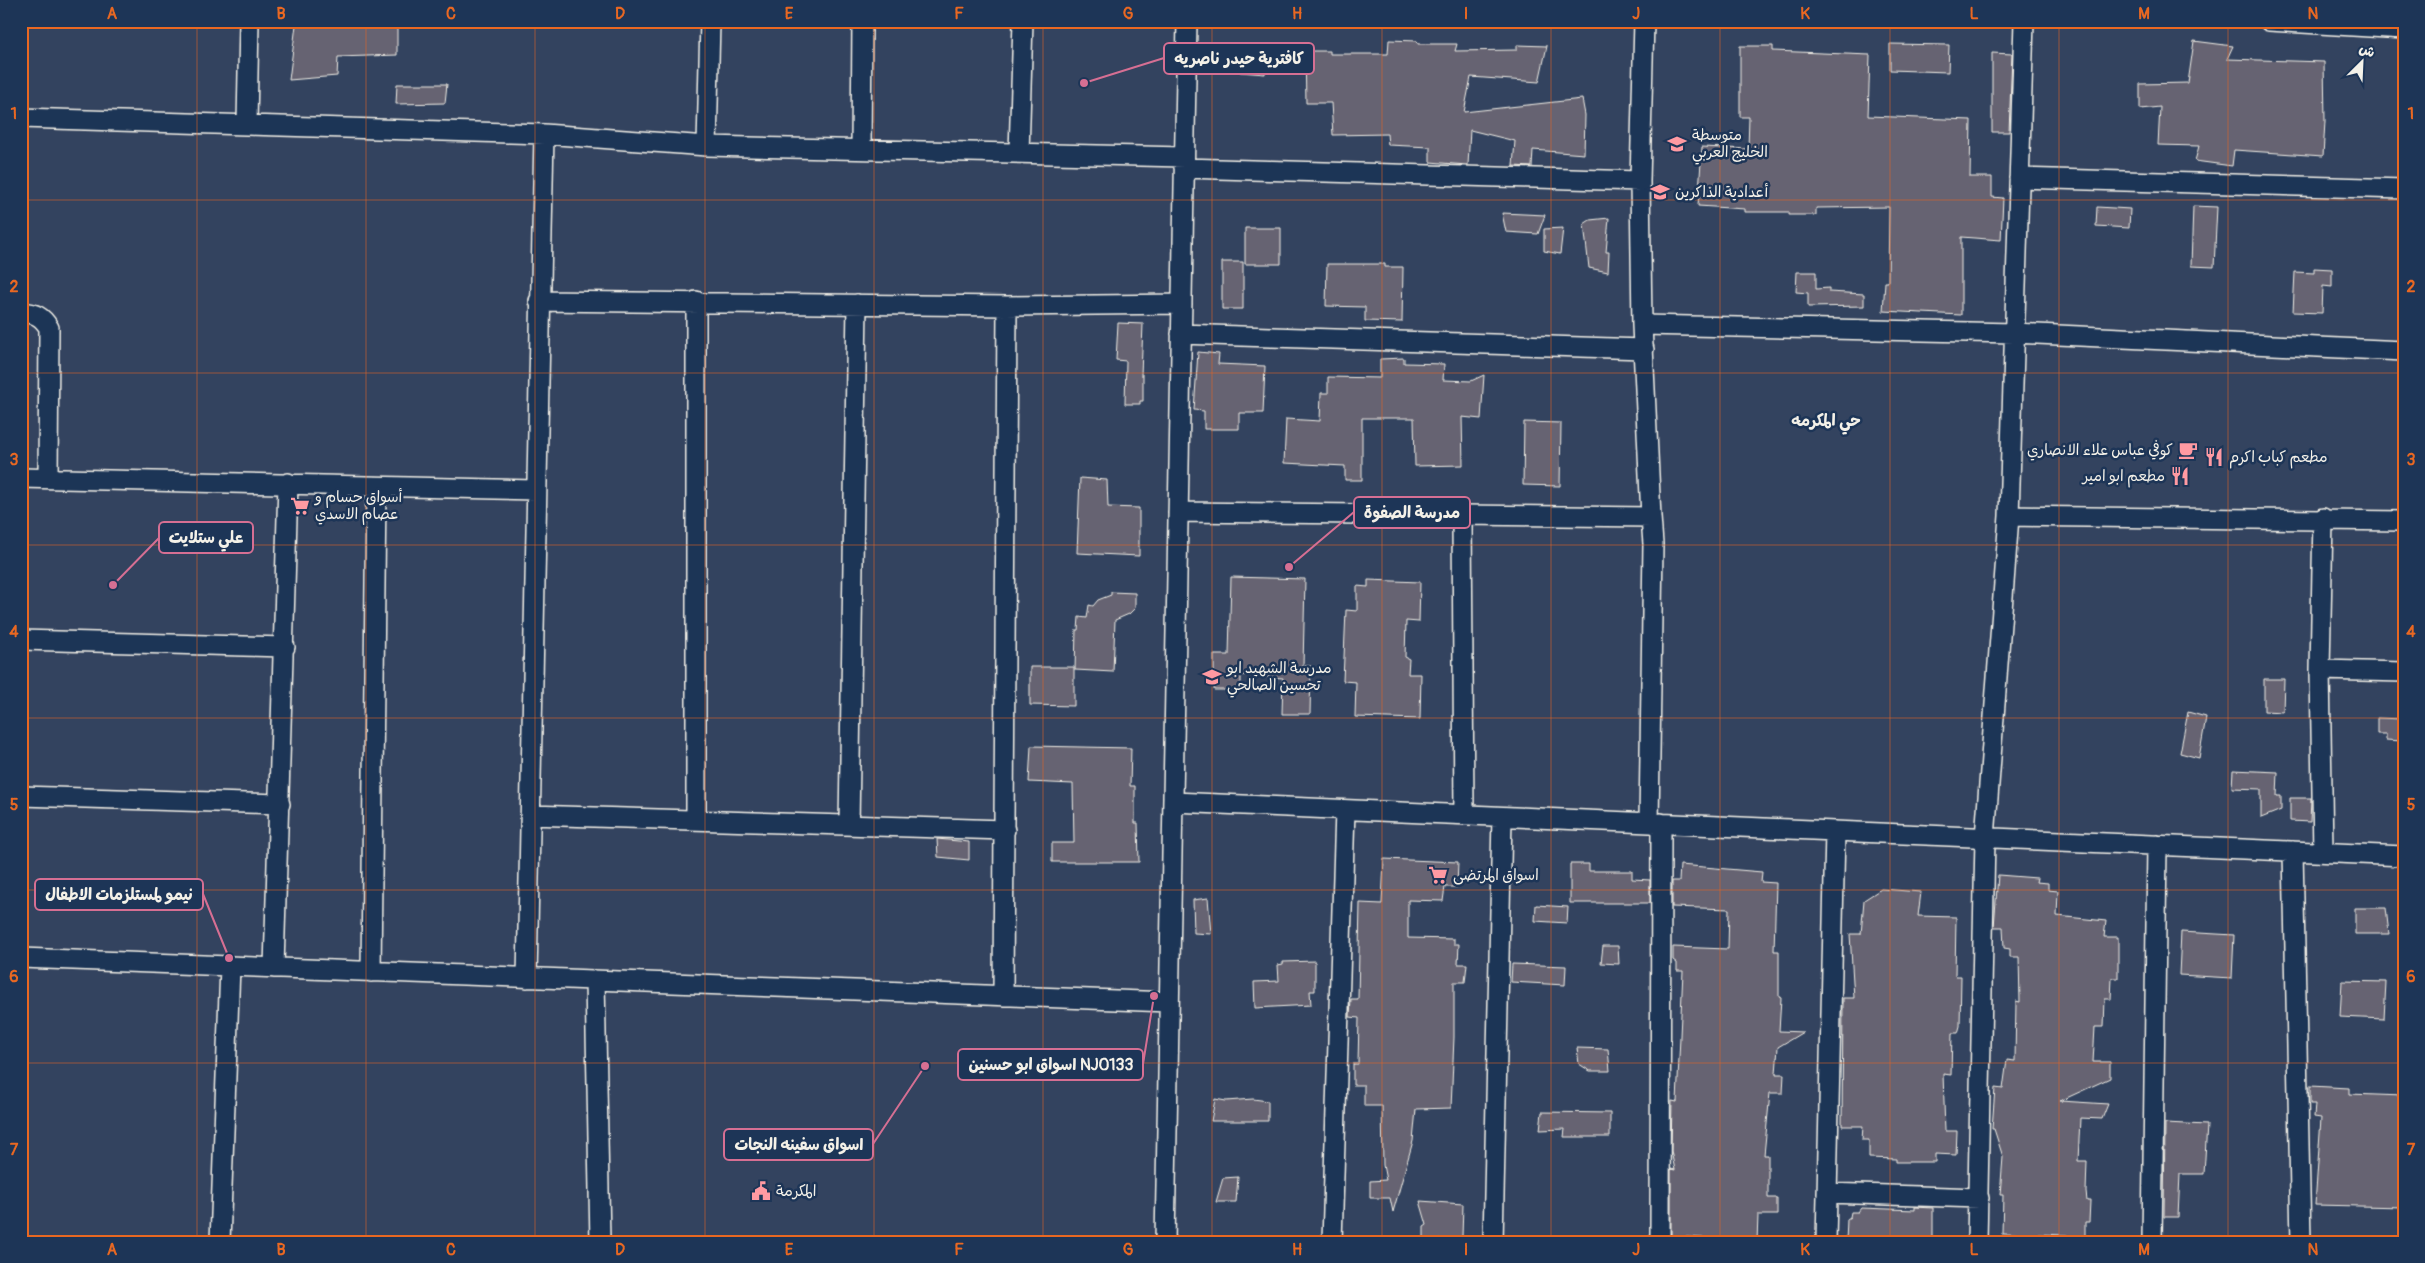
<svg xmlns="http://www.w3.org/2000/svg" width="2425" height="1263" font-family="Pangolin,'Playpen Sans Arabic',sans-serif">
  <rect width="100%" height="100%" fill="#33435f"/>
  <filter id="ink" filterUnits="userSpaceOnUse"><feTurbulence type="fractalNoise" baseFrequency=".02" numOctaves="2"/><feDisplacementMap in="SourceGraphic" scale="10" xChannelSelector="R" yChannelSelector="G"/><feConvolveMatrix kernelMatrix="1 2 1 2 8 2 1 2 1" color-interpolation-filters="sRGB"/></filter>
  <g filter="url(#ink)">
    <path fill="#666372" stroke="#f4f1e8" d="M373,21H397V55L338,57L337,76L289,80L296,25Z
      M1389,40L1417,41L1418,44H1457L1455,51L1517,50V45L1547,46L1539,82L1471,77L1464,112L1582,99L1585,115L1584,154L1533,150L1532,167L1513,166L1515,141L1470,130L1468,165L1454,164L1430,162V147L1388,145L1387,134L1333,135L1331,103H1306L1305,51H1330V54H1388Z
      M2194,41L2233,46L2227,59L2324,62L2325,121L2323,156L2234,150L2232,166L2195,161L2199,146L2158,145L2160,107L2140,109V84L2188,83Z
      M1890,44L1949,45L1948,72L1890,70Z
      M1740,46H1773V51L1870,55L1868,116L1971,120L1970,177H1992V197L2003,198L2001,240L1961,237V315L1883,311L1885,282H1888L1889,207L1816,208V215H1789V212H1745V209L1698,206L1702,147L1748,149L1749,117H1740Z
      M1992,53L2012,54L2009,132H1992Z
      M1241,56L1266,58L1265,74L1240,72Z
      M397,84H447L445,103L396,104Z
      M2193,206L2217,207L2214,267L2191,266Z
      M2097,207L2130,209L2129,228L2096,226Z
      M1502,213L1545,215L1538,234L1506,232Z
      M1609,218L1606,252H1609L1608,272L1589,268L1584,224L1590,220Z
      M1245,228H1281V264H1245Z
      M1563,228L1560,254L1544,251V229Z
      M1222,262H1243V309H1222Z
      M1327,264H1385V267H1403L1402,322L1365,321V307L1326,306Z
      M2314,268L2332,269V287L2323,286L2322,313L2293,312L2295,272L2314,273Z
      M1797,272H1816V289L1829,288V292L1864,294V306L1808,307V293L1796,292Z
      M1118,323L1143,324L1141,375H1143V401H1140V404H1125L1126,361L1116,360Z
      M1198,352L1219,354L1218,364L1265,366L1263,413H1239V429H1204V411L1194,410Z
      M1404,358V363L1444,364L1443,380L1471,381L1484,375L1481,419L1462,417L1463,465L1415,466L1414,418H1362V480H1345V466L1284,463L1286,419L1320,421L1321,393H1328V377L1380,378V359Z
      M1524,422L1561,423L1560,486L1523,485Z
      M1080,478L1107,480L1108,507L1139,508V556L1077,553Z
      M1231,577L1305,579L1303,666H1311L1310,714H1282L1283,678L1241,675V690H1214V655H1229Z
      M1368,580L1420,582L1419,622L1406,621L1405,657L1409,659L1408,674H1421L1420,719L1355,717L1356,682L1343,681L1346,610L1357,611V586L1368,587Z
      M1111,592L1135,593V608L1129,614L1115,620L1113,672L1075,670L1076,630H1078L1079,617L1087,618L1089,605L1093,606L1098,600L1111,595Z
      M1030,667H1074V706L1030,705Z
      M2264,679H2284L2283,712L2264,711Z
      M2188,712L2206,717L2199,758L2180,753Z
      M2377,718L2403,719L2402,741L2386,740V734H2377Z
      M1031,746L1131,748L1130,786H1135V823H1138L1139,862H1052V843H1074L1073,784L1029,782Z
      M2233,770L2278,772L2277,796H2281V810L2261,818V789L2232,788Z
      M2290,798H2311L2310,822L2290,821Z
      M937,839L969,842V860L938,857Z
      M1384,859L1458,862L1457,887H1445L1443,901L1408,900V938L1454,939V944H1459L1458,964H1467L1465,982H1454V1037L1451,1108L1416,1109L1413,1141L1393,1212L1390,1198H1370V1181L1386,1180L1383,1165L1382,1106H1364V1085H1353V1064H1358L1359,1018L1350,1017L1351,999H1358L1360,903L1382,904Z
      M1570,864H1589V871H1632V879L1650,880V903H1570Z
      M1680,865L1762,872L1761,882L1776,883L1774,951H1779V997L1781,998L1779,1031L1803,1032L1778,1047L1776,1074H1784L1783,1093H1770L1764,1155H1768V1198H1777V1215H1758L1757,1242H1721V1239L1671,1236V1169L1675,1170L1671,1151L1672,1101L1677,1102L1683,971H1677V963L1673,960V947L1728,949L1729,909L1672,907V881H1679Z
      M1998,875L2037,878L2036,882L2048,883V890L2058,891L2057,916L2106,921L2104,937H2118V978H2112L2111,999H2105L2104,1027H2095L2093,1062H2110V1078L2060,1101L2108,1104L2102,1119L2080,1118L2078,1161H2087L2086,1192L2087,1201H2090L2089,1222H2085V1241H2068V1235L2002,1233L2003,1195H2000L2003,1157L1994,1129H1992L1995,1088L2003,1089L2007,1060L2015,1061L2016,1001L2020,1002L2019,957H2010V949L2004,948L2003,927H1994Z
      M1881,889L1921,892L1918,916L1956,917L1955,976H1961L1960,1026L1958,1033H1952L1951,1075L1943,1074L1945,1131H1957L1956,1155L1935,1154V1162H1896V1159L1869,1158V1140H1862L1863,1126H1842L1843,998H1854L1850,934H1861L1864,900Z
      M1208,898L1211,934L1194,933L1193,900Z
      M1536,905L1568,907L1567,923L1535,921Z
      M2355,908H2386L2389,934H2355Z
      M2181,932L2234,935L2232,978L2179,975Z
      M1603,946H1618L1619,964L1601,963Z
      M1315,961V991H1310L1311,1005L1255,1008L1254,982L1279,981L1278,965L1283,964V962Z
      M1512,964L1566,966L1565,985L1511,982Z
      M2342,981L2386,982L2384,1019L2340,1017Z
      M1577,1048L1608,1049L1610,1071H1590L1579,1064Z
      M2310,1086L2349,1088V1094L2404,1096V1207L2315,1205L2321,1118L2314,1117L2315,1104H2310Z
      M1215,1099L1226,1101L1253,1099L1268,1101V1121H1211Z
      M1542,1112L1610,1113V1137H1564L1565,1129L1540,1130Z
      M2165,1123L2207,1125L2204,1174H2180L2178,1217H2164Z
      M1238,1177L1236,1202H1216L1223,1178Z
      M1420,1201L1463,1204L1462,1237L1424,1241V1227L1427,1225Z
      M1915,1207L1933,1208V1242H1846L1847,1219L1850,1217L1851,1212H1858L1861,1208L1915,1210Z"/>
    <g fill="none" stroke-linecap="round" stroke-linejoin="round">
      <g stroke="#f4f1e8" stroke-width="22">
        <path id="minor" d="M1644,21L1640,181L1642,325L1651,517
          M2269,21L2404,29
          M21,118L544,134L707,146L1184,157
          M247,124L249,21
          M707,146L710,21
          M861,149L862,21
          M1019,153L1023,21
          M1184,168L1640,181
          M2019,178L2404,189
          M539,301L1007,306L1182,304
          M696,301V820
          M21,312C35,313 42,316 49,328L48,478
          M1642,325L2014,333L2404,351
          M1181,334L1644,349
          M21,478L535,490
          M1178,512L1651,517L1653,544L1649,823
          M2009,516L2404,521
          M1462,517L1464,815
          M2323,518L2320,670L2323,852
          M21,640L285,647
          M2320,670L2404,672
          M21,796L280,804
          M1173,802L2404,856
          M530,815L1005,830
          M849,825L857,304
          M2293,851L2301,1242
          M21,958L1169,1002
          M274,968L288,483
          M371,972L376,487
          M527,978L544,134
          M595,980L600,1242
          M1003,996L1007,306
          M1827,1193L1979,1198
          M220,1242L230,966
          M1165,1242L1187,21
          M1332,1242L1345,810
          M1493,1242L1502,817
          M1660,1242L1661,823
          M1826,1242L1835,831
          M1977,1242L1985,838L2009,516L2024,21
          M2152,1242L2157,845"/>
      </g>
      <use href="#minor" stroke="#1d3557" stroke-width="19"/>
    </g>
  </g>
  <path fill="none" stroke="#e96822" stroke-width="1" stroke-opacity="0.55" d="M197,21V1242M366,21V1242M535,21V1242M705,21V1242M874,21V1242M1043,21V1242M1212,21V1242M1382,21V1242M1551,21V1242M1720,21V1242M1890,21V1242M2059,21V1242M2228,21V1242M21,200H2404M21,373H2404M21,545H2404M21,718H2404M21,890H2404M21,1063H2404"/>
  <defs>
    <g id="school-bare" transform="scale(1.5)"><path d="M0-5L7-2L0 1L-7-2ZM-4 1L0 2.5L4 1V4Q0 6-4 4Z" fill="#ff9aa2" stroke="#1d3557" stroke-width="2.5" paint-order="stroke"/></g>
    <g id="cafe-bare" transform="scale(1.5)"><path d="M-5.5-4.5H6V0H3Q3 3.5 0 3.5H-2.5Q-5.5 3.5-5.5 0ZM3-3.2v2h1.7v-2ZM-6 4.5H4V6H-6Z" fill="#ff9aa2" stroke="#1d3557" stroke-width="2.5" paint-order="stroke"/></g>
    <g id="restaurant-bare" transform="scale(1.5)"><path d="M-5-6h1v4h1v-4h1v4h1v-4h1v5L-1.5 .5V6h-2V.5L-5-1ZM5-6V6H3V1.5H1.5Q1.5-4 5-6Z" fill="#ff9aa2" stroke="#1d3557" stroke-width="2.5" paint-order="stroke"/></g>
    <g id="supermarket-bare" transform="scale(1.5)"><path d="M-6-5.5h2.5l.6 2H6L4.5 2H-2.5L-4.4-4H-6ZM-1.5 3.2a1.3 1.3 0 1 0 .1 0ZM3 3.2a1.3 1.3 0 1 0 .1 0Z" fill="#ff9aa2" stroke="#1d3557" stroke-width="2.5" paint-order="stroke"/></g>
    <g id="civic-bare" transform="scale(1.5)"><path d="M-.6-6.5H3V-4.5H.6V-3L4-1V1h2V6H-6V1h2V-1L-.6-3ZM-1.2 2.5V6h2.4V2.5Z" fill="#ff9aa2" stroke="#1d3557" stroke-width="2.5" paint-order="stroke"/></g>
  </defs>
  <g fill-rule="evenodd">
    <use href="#school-bare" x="1677" y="144"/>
    <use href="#school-bare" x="1660" y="192"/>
    <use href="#cafe-bare" x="2188" y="450"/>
    <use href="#restaurant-bare" x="2214" y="457"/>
    <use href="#restaurant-bare" x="2180" y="476"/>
    <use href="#supermarket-bare" x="300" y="506"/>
    <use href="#school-bare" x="1212" y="677"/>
    <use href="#supermarket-bare" x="1438" y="875"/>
    <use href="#civic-bare" x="761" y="1191"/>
  </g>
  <g text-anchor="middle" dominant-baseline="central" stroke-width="5" stroke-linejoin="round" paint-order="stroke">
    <g font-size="15" fill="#f4f1e8" stroke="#1d3557" text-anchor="start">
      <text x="1692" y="135">متوسطة<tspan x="1692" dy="17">الخليج العربي</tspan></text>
      <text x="1675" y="192">أعدادية الذاكرين</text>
      <text x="2173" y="450" text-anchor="end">كوفي عباس علاء الانصاري</text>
      <text x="2229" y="457">مطعم كباب اكرم</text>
      <text x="2165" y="476" text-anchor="end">مطعم ابو امير</text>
      <text x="315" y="497">أسواق حسام و<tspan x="315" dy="17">عصام الاسدي</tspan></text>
      <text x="1227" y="668">مدرسة الشهيد ابو<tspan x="1227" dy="17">تحسين الصالحي</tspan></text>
      <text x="1453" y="875">اسواق المرتضى</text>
      <text x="776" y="1191">المكرمة</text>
    </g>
    <g font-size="16" font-weight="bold" fill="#f4f1e8" stroke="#1d3557">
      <text x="1826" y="421">حي المكرمه</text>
    </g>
  </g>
  <path fill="none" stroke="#d66f93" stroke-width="2" d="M1084 83L1164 58M1289 567L1354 512M113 585L159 538M229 958L203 894M1154 996L1143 1064M925 1066L873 1144"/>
  <g fill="#d66f93" stroke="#1d3557" stroke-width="2">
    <circle cx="1084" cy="83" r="5"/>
    <circle cx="1289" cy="567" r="5"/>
    <circle cx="113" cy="585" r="5"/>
    <circle cx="229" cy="958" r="5"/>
    <circle cx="1154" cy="996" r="5"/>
    <circle cx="925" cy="1066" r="5"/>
  </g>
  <g fill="#1d3557" stroke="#d66f93" stroke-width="2">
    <rect x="1164" y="43" width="150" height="31" rx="5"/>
    <rect x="1354" y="497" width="116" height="31" rx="5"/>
    <rect x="159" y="522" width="94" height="31" rx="5"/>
    <rect x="35" y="879" width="168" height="31" rx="5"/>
    <rect x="958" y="1049" width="185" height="31" rx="5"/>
    <rect x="724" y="1129" width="149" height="31" rx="5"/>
  </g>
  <g font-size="16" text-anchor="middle" font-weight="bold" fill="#f4f1e8">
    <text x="1239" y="64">كافترية حيدر ناصريه</text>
    <text x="1412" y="518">مدرسة الصفوة</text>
    <text x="206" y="543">علي ستلايت</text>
    <text x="119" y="900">نيمو لمستلزمات الاطفال</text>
    <text x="1051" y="1070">اسواق ابو حسنين NJ0133</text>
    <text x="799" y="1150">اسواق سفينه النجات</text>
  </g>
  <rect width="2425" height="1263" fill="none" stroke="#1d3557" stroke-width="55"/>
  <g transform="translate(2362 62) rotate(24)" stroke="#1d3557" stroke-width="4" paint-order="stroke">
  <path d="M0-4L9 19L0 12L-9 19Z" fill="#f4f1e8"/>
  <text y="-8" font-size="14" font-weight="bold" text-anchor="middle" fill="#f4f1e8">ش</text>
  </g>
  <rect x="28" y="28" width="2370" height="1208" fill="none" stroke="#e96822" stroke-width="2"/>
  <g font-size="16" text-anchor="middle" font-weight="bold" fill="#e96822">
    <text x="112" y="19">A</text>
    <text x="281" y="19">B</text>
    <text x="451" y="19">C</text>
    <text x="620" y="19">D</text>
    <text x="789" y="19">E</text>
    <text x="959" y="19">F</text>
    <text x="1128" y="19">G</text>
    <text x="1297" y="19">H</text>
    <text x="1466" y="19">I</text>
    <text x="1636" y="19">J</text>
    <text x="1805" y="19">K</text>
    <text x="1974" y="19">L</text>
    <text x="2144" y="19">M</text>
    <text x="2313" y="19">N</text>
    <text x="14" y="119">1</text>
    <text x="2411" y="119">1</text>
    <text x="14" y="292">2</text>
    <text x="2411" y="292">2</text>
    <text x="14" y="465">3</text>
    <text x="2411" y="465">3</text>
    <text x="14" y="637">4</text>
    <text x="2411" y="637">4</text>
    <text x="14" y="810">5</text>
    <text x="2411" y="810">5</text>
    <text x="14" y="982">6</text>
    <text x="2411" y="982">6</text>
    <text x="14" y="1155">7</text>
    <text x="2411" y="1155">7</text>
    <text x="112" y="1255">A</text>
    <text x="281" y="1255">B</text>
    <text x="451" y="1255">C</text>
    <text x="620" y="1255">D</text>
    <text x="789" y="1255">E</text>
    <text x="959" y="1255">F</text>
    <text x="1128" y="1255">G</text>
    <text x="1297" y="1255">H</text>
    <text x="1466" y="1255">I</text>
    <text x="1636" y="1255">J</text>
    <text x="1805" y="1255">K</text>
    <text x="1974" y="1255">L</text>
    <text x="2144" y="1255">M</text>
    <text x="2313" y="1255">N</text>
  </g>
</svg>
